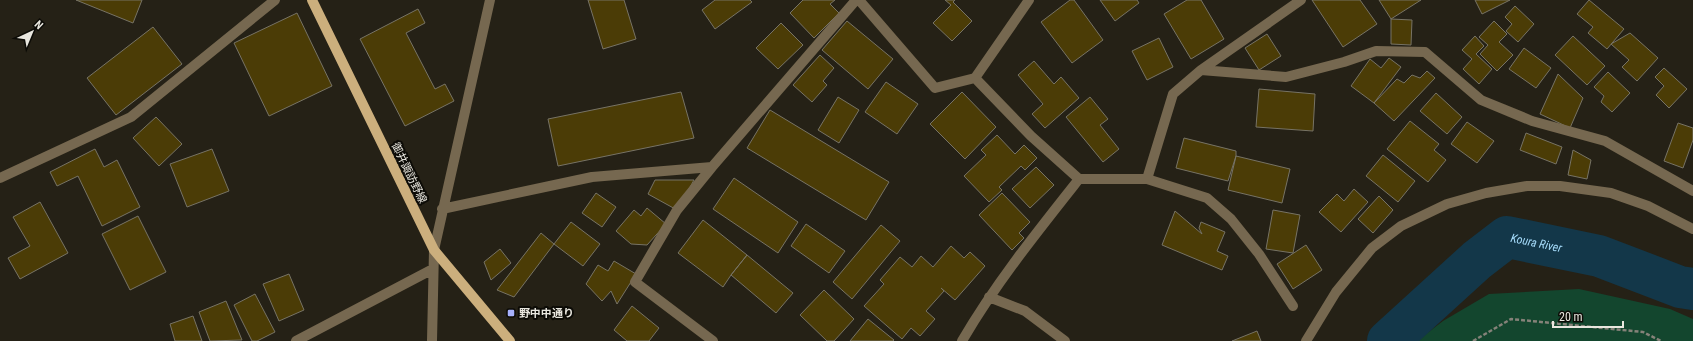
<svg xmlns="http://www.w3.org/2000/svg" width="1693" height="341" font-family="'Roboto Condensed','Noto Sans JP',sans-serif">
  <rect width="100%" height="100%" fill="#252116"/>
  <path fill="#13462e" d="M1579,289L1670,309L1693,319V341H1417L1443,321L1489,294Z"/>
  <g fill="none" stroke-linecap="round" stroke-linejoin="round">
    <path stroke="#133749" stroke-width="42" id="s1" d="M1388,341L1477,260L1507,237L1599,256L1680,287L1693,289"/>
  </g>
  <path fill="#4b3c06" stroke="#777365" d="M76,0H142L133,23Z
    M588,0H624L636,39L603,49Z
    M715,0H750L752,2L715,29L702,10Z
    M803,0H835L830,4L839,13L814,38L790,13Z
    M945,0H955L953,2L972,21L952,41L933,23L951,5Z
    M1070,0H1074L1103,40L1072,63L1041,22Z
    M1100,0H1137L1139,3L1115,21Z
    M1187,0H1201L1224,39L1191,59L1164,14Z
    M1312,0H1360L1377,24L1343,47Z
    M1379,0H1421L1391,19Z
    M1475,0H1510L1482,14Z
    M1589,0L1624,29L1607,49L1588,33L1593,27L1577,14Z
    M1515,6L1534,24L1518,42L1506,31L1512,24L1505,17Z
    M418,9L425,23L406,33L435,89L445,84L454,101L405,126L360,39Z
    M297,13L332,86L269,116L234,43Z
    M1391,19L1412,20L1411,45L1391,44Z
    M847,21L893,59L868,89L822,50Z
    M1494,21L1507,34L1499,42L1513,55L1497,71L1480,54L1488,45L1479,37Z
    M781,23L803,45L778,69L756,48Z
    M153,27L182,64L116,115L87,78Z
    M1630,33L1658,58L1637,81L1622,67L1629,60L1611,44Z
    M1267,34L1281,56L1259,70L1245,48Z
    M1475,36L1484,46L1476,54L1492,69L1479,84L1463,69L1472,59L1462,50Z
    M1573,36L1605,66L1587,85L1555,55Z
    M1159,38L1173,67L1147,80L1132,51Z
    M1524,48L1551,68L1536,88L1509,69Z
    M820,55L834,68L823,81L827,85L812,102L793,85Z
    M1389,58L1401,67L1374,103L1351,86L1370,59L1381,68Z
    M1034,61L1054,84L1061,77L1079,98L1045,128L1032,114L1043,104L1018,75Z
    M1664,68L1687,89L1669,108L1656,95L1664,86L1655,77Z
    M1427,71L1435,78L1394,121L1374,103L1397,79L1404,83L1412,75L1420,78Z
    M1608,72L1630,93L1612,112L1601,102L1604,96L1594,87Z
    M1558,74L1583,98L1570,128L1540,114Z
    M886,82L918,104L897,134L865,112Z
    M1259,89L1315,94L1313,131L1256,127Z
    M681,92L694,138L558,166L548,119Z
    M962,92L996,127L965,159L930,124Z
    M1436,93L1462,117L1447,134L1420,111Z
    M838,97L859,110L839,143L818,130Z
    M1090,97L1108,119L1100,125L1119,149L1103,162L1066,117Z
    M770,110L889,182L866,220L747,148Z
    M156,117L182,144L159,166L133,138Z
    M1410,121L1439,144L1434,150L1446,160L1428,182L1387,149Z
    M1467,122L1494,141L1477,163L1451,144Z
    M1678,123L1693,128V140L1683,168L1664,161Z
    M1526,133L1562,147L1556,164L1520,150Z
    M997,135L1015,154L1024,145L1037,158L1025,170L1021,166L999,187L1002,190L989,202L964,176L986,155L981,150Z
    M1184,138L1236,151V156L1228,181L1176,168Z
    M95,149L104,167L117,160L140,207L102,226L78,176L57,186L50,172Z
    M212,149L229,191L187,207L170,164Z
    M1573,150L1591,160L1587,179L1568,175Z
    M1383,155L1415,181L1398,202L1366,176Z
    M1236,156L1290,169L1282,203L1228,190Z
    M1036,167L1054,185L1030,208L1012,189Z
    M734,178L798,222L778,253L713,209Z
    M655,180H694L677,210L648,194Z
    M1354,189L1368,202L1341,232L1319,212L1337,194L1344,201Z
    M596,193L616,207L602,227L582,213Z
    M1002,193L1030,222L1019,233L1024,238L1012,250L979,215Z
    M1379,196L1393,210L1373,233L1358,219Z
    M40,202L68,253L20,279L8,258L30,246L13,217Z
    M647,208L666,224L647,245L631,244L616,231L634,210L641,216Z
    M1273,210L1300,215L1293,253L1266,249Z
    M1175,211L1202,234L1199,228L1201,222L1225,232L1217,251L1228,256L1222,270L1162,245Z
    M138,216L166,272L130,290L102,234Z
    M703,220L747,255L731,275L723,287L678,253Z
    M571,222L600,244L583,266L554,244Z
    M806,224L845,251L829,273L791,246Z
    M881,225L900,241L852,299L833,282Z
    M541,233L554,244L514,297L497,290Z
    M1306,245L1322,270L1293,289L1277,264Z
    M951,246L964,258L970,252L985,266L955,300L941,288L944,291L926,311L935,319L920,336L911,328L902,339L864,306L884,284L880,280L900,257L912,267L921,256L933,267Z
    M500,249L511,263L491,280L484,262Z
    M747,255L793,293L776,313L731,275Z
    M614,261L636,274L617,304L611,291L602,301L586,284L598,265L608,271Z
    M289,274L304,310L279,321L263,284Z
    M824,290L854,319L834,341H827L800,315Z
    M255,294L275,332L257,341H252L234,305Z
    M226,301L242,340L210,341L199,312Z
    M632,306L659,328L649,341H627L614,330Z
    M193,316L202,341H175L170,324Z
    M868,319L894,340L893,341H850Z
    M1257,331L1261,341H1232Z"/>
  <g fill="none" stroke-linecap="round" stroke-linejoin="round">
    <path stroke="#858279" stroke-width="2.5" stroke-dasharray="4 2" stroke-linecap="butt" d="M1473,341L1511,319L1643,332L1661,341"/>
    <path stroke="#766850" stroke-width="10" d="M859,0L935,88L975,78L1029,0
      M1201,70L1286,77L1344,62L1376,51L1425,52L1481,100L1532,121L1605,141L1693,191
      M975,78L1031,136L1079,179
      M0,178L131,117L275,0
      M1147,179L1207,198L1231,219L1259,254L1293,306
      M442,209L592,177L712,167
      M989,297L1025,311L1065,341
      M296,341L433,269
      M432,341L434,250L490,0
      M713,341L635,282L677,210L712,167L856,0
      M962,341C996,283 1037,232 1079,179H1147L1173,94L1201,70L1301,0
      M1306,341L1336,292L1372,248L1401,226L1447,204L1486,193L1527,186H1560L1611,193L1648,206L1693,229"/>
    <path stroke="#ccaf7d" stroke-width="10" d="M312,0L434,250L510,341"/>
  </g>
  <rect fill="#a7b1fc" stroke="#0c0b06" stroke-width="1.5" x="507" y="309" width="8" height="8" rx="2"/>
  <g text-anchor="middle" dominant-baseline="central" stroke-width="4" stroke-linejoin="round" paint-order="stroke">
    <g font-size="11" fill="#e9e7df" stroke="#0c0b06">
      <text transform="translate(409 173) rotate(64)">御井諏訪野線</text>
    </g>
    <g font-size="11" font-weight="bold" fill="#e9e7df" stroke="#0c0b06" text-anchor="start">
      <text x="519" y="313">野中中通り</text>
    </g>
    <g font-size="12" font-style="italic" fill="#a5dbfa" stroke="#0c0b06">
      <text stroke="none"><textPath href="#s1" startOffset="188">Koura River</textPath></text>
    </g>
  </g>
  <g transform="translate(32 32) rotate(44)" stroke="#0c0b06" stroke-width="3" paint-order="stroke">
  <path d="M0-3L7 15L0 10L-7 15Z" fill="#e9e7df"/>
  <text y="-6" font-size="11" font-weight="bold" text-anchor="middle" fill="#e9e7df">N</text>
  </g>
  <path d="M1553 321v6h70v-6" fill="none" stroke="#e9e7df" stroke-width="2"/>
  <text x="1559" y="321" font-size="12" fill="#e9e7df" stroke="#0c0b06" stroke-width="3" paint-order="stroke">20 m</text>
</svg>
